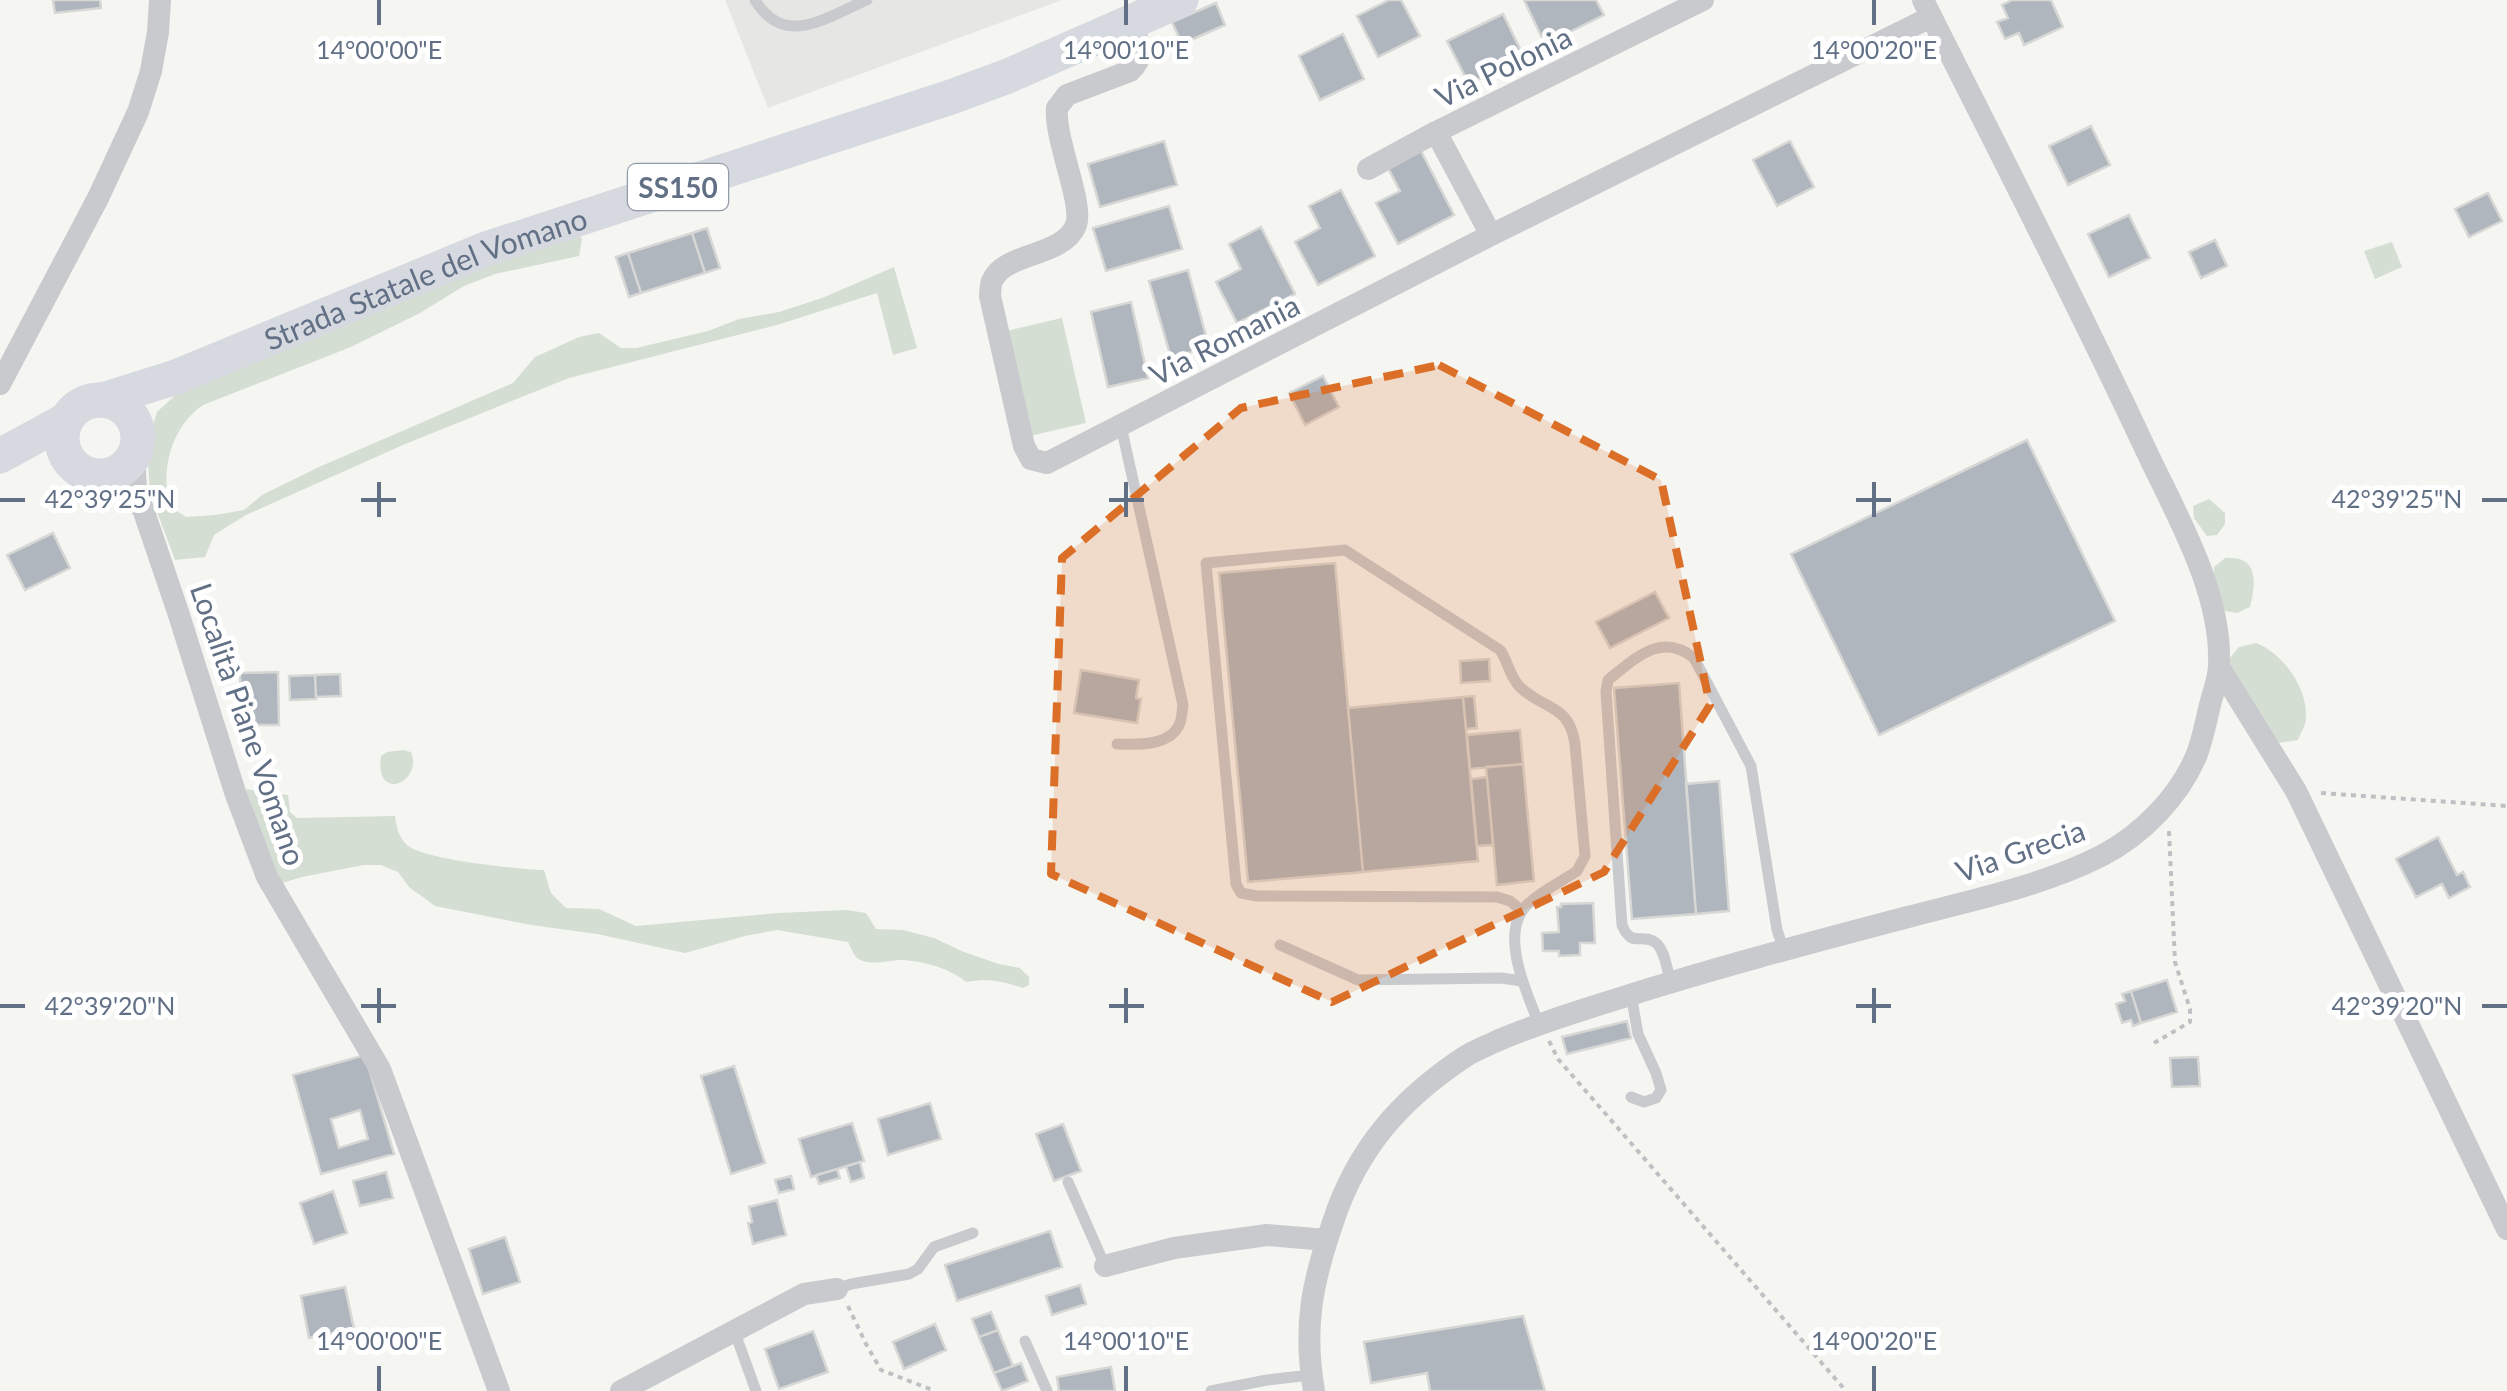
<svg xmlns="http://www.w3.org/2000/svg" width="2507" height="1391" font-family="Lato,sans-serif">
  <rect width="100%" height="100%" fill="#f5f6f2"/>
  <path fill="#e6e7e5" d="M725,0H1062L768,108Z"/>
  <path fill="#d5ded3" d="M577,232L582,239L579,256L495,274L464,286L420,313L351,347L203,405C171,427 161,469 169,506L186,517L215,515L244,510L262,495L319,467L513,383L535,357L579,337L599,333L621,348H636L708,331L739,319L779,312L822,298L894,267L917,348L893,355L877,293L777,325L569,378L403,445L246,515L214,535L205,557L175,560L150,493L147,446L157,412L183,388L431,280Z
    M2392,242L2402,267L2375,279L2364,251Z
    M1062,318L1086,423L1030,436L1006,331Z
    M2209,499L2225,513V524L2217,535L2207,536L2194,518L2193,506Z
    M2225,558C2259,555 2256,583 2250,607L2237,613L2225,611C2216,596 2213,584 2214,567Z
    M2256,643C2284,653 2312,694 2305,724C2303,730 2300,734 2298,740L2278,743L2234,683L2229,659L2239,647Z
    M403,750L411,752C424,782 374,804 381,756L387,752Z
    M246,789L288,795L290,812L297,818L395,816C396,827 399,837 407,845C424,860 518,869 544,870L551,893L566,908L599,909L636,926L778,913L847,910L866,913L876,929L903,930L934,938L964,952L999,964L1020,968L1029,977V985L1023,988C1001,981 990,978 966,982C949,968 926,962 904,960C890,959 868,968 856,957C854,955 849,944 848,942L777,930L745,936L685,953L597,934L531,925L435,906L409,887L398,872L381,865H364L302,877L282,883L267,850Z"/>
  <path fill="#b0b6bd" stroke="#d7d7d5" stroke-width="2.5" fill-rule="evenodd" d="M53,0H100L101,8L55,13Z
    M1389,0H1401L1420,36L1378,57L1357,16Z
    M1524,0H1596L1604,15L1545,44Z
    M2012,0H2051L2063,27L2024,45L2019,33L2005,39L1997,22L2008,18L2002,5Z
    M1216,3L1225,25L1182,44L1172,22Z
    M1503,14L1524,57L1469,84L1447,41Z
    M1343,34L1364,79L1320,100L1299,56Z
    M2091,126L2110,165L2068,185L2049,146Z
    M1164,141L1177,185L1100,207L1088,164Z
    M1790,141L1814,187L1777,206L1753,160Z
    M1421,151L1454,215L1398,244L1376,203L1400,191L1388,168Z
    M1341,190L1375,256L1318,285L1295,242L1320,228L1309,206Z
    M2488,193L2502,221L2469,237L2455,209Z
    M1169,206L1182,249L1106,271L1093,228Z
    M2129,215L2150,258L2109,277L2088,234Z
    M1261,227L1295,294L1237,323L1216,282L1241,269L1229,244Z
    M707,228L720,268L705,273L692,233Z
    M692,233L705,273L641,293L628,253Z
    M2215,240L2227,266L2201,278L2189,252Z
    M628,253L641,293L629,297L616,257Z
    M1188,270L1209,347L1171,358L1149,281Z
    M1131,302L1148,378L1108,387L1091,312Z
    M1323,376L1339,407L1305,425L1289,393Z
    M2027,440L2115,621L1879,735L1791,554Z
    M53,533L70,568L25,590L7,555Z
    M1335,563L1363,872L1248,882L1219,573Z
    M1655,592L1669,618L1610,648L1596,622Z
    M1489,659L1490,681L1461,683L1460,661Z
    M1081,670L1139,680L1136,698L1141,699L1137,723L1074,713Z
    M278,672L279,725H242L240,673Z
    M340,674L341,696L316,697L315,675Z
    M315,675L316,699L290,700L289,676Z
    M1679,683L1696,914L1632,919L1614,688Z
    M1474,696L1477,728L1466,729L1463,697Z
    M1463,697L1478,861L1363,872L1348,708Z
    M1520,730L1523,764L1470,769L1467,735Z
    M1523,764L1534,881L1497,885L1486,767Z
    M1487,777L1493,845L1477,846L1471,779Z
    M1719,781L1729,911L1696,914L1686,784Z
    M2438,837L2457,875L2463,872L2470,887L2449,898L2442,884L2416,897L2396,859Z
    M1593,903L1595,943H1580V955L1559,956V951H1543L1542,933L1559,932L1557,907H1561V904Z
    M2167,980L2177,1012L2141,1023L2131,991Z
    M2131,991L2141,1023L2133,1026L2131,1020L2122,1023L2116,1004L2125,1001L2122,994Z
    M1627,1021L1631,1038L1567,1054L1562,1037Z
    M365,1055L394,1154L321,1174L293,1075ZM360,1110L368,1139L339,1148L331,1119Z
    M2198,1057L2200,1086L2172,1087L2170,1058Z
    M734,1066L765,1163L731,1174L701,1076Z
    M930,1103L941,1139L888,1155L878,1119Z
    M852,1123L864,1161L811,1177L799,1139Z
    M1063,1124L1081,1171L1054,1181L1036,1134Z
    M860,1162L864,1178L851,1182L846,1166Z
    M837,1169L840,1178L819,1184L816,1175Z
    M386,1172L393,1198L360,1206L353,1181Z
    M791,1176L794,1189L779,1193L775,1180Z
    M333,1191L347,1233L314,1244L300,1203Z
    M777,1200L786,1235L753,1244L748,1223L752,1222L749,1207Z
    M1050,1231L1062,1267L957,1301L945,1265Z
    M505,1237L520,1282L483,1294L469,1249Z
    M1080,1285L1086,1304L1052,1315L1046,1296Z
    M345,1287L354,1329L309,1338L301,1296Z
    M991,1312L998,1330L979,1337L972,1319Z
    M1523,1316L1545,1391H1430L1427,1373L1371,1383L1364,1342Z
    M935,1324L946,1350L904,1369L893,1342Z
    M998,1330L1013,1366L994,1373L979,1337Z
    M813,1331L828,1372L779,1389L765,1349Z
    M1021,1363L1028,1381L1002,1391L994,1373Z
    M1111,1367L1115,1391H1059L1057,1377Z"/>
  <g fill="none" stroke-linecap="round" stroke-linejoin="round">
    <path stroke="#bec0c3" stroke-width="4" stroke-dasharray="5 5" stroke-linecap="butt" d="M2321,793L2507,806
      M1549,1041L1558,1059L1846,1391
      M2154,1043L2190,1022V1009L2175,962L2169,831
      M848,1306L866,1344L881,1370L935,1391"/>
    <path stroke="#c8cace" stroke-width="11" d="M755,0C785,49 826,17 867,0
      M1117,744C1138,745 1171,746 1180,723C1182,717 1182,711 1183,705L1121,426
      M1522,911L1510,901L1497,897L1257,896L1241,893L1236,884L1206,563L1345,550L1500,650C1508,661 1509,675 1519,686C1544,711 1569,703 1575,744L1585,856L1577,871C1561,882 1539,892 1526,906C1499,935 1527,993 1539,1024
      M1280,945L1358,980L1501,978L1522,981
      M1671,982C1667,971 1665,950 1656,943C1642,932 1632,949 1622,925L1606,692L1608,680C1635,659 1661,631 1694,658L1751,766L1777,930L1784,950
      M1631,1097L1644,1102L1656,1098L1661,1090L1656,1073L1638,1034L1631,994
      M1068,1182L1105,1266
      M837,1289L851,1284L909,1274L918,1269L934,1247L973,1233
      M734,1330L756,1391
      M1025,1341L1047,1391
      M1211,1391L1267,1380L1311,1375"/>
    <path stroke="#c8cace" stroke-width="22" d="M1131,23C1138,41 1148,55 1130,71L1067,95L1057,108C1054,139 1084,204 1076,225C1063,258 1005,251 992,281C991,283 990,293 990,296L1024,446L1031,459L1047,463L1491,235L1931,17
      M1368,169L1436,132
      M1491,235L1436,132L1703,0
      M0,384L98,198L138,112L151,71L158,32L160,0
      M134,457L136,488L143,509L178,612L235,792L267,877L380,1069L499,1391
      M97,477L127,494L143,509
      M2219,667L2296,791L2507,1229
      M1105,1266L1174,1248L1267,1235L1327,1240
      M621,1391L804,1294L837,1289
      M1314,1391C1303,1327 1312,1283 1333,1222C1357,1149 1400,1100 1463,1058C1474,1050 1487,1046 1499,1040C1537,1024 1575,1012 1614,1000C1711,969 1809,943 1908,917C1972,900 2042,886 2101,856C2142,835 2180,796 2197,754C2203,738 2206,721 2210,705C2213,692 2219,678 2219,665C2222,590 2175,513 2144,446C2074,296 1997,148 1923,0"/>
    <g stroke="#d6d9df" stroke-width="35">
      <circle cx="100" cy="438" r="38"/>
      <path id="s1" d="M103,400L176,377L486,249L951,97L1008,76L1181,0"/>
      <path d="M0,456L66,420"/>
    </g>
  </g>
  <path fill="#dc6f27" fill-opacity="0.2" stroke="#dc6f27" stroke-width="8" stroke-dasharray="20 12" stroke-linejoin="round" d="M1439,365L1661,480L1710,705L1604,872L1332,1002L1051,874L1062,558L1241,408Z"/>
  <path fill="none" stroke="#627086" stroke-width="4" d="M379,0V25M1126,0V25M1874,0V25M379,482V517M1126,482V517M1874,482V517M0,500H25M361,500H396M1109,500H1144M1856,500H1891M2482,500H2507M379,988V1023M1126,988V1023M1874,988V1023M0,1006H25M361,1006H396M1109,1006H1144M1856,1006H1891M2482,1006H2507M379,1366V1391M1126,1366V1391M1874,1366V1391"/>
  <g text-anchor="middle" dominant-baseline="central" stroke-width="10" stroke-linejoin="round" paint-order="stroke">
    <rect fill="#fff" stroke="#919baa" stroke-width="2.5" x="628" y="164" width="100" height="46" rx="8"/>
    <g font-size="28" font-weight="bold" fill="#627086">
      <text x="678" y="187">SS150</text>
    </g>
    <g font-size="30" fill="#627086" stroke="#fff">
      <text transform="translate(1503 66) rotate(-26)">Via Polonia</text>
      <text stroke="none"><textPath href="#s1" startOffset="345">Strada Statale del Vomano</textPath></text>
      <text transform="translate(1224 339) rotate(-27)">Via Romania</text>
      <text transform="translate(249 724) rotate(71)">Località Piane Vomano</text>
      <text transform="translate(2020 850) rotate(-19)">Via Grecia</text>
    </g>
  </g>
  <g font-size="25" text-anchor="middle" fill="#627086" stroke="#fff" stroke-width="10" stroke-linejoin="round" paint-order="stroke">
    <text x="379" y="59">14°00'00"E</text>
    <text x="1126" y="59">14°00'10"E</text>
    <text x="1874" y="59">14°00'20"E</text>
    <text x="110" y="508">42°39'25"N</text>
    <text x="2397" y="508">42°39'25"N</text>
    <text x="110" y="1015">42°39'20"N</text>
    <text x="2397" y="1015">42°39'20"N</text>
    <text x="379" y="1350">14°00'00"E</text>
    <text x="1126" y="1350">14°00'10"E</text>
    <text x="1874" y="1350">14°00'20"E</text>
  </g>
</svg>
